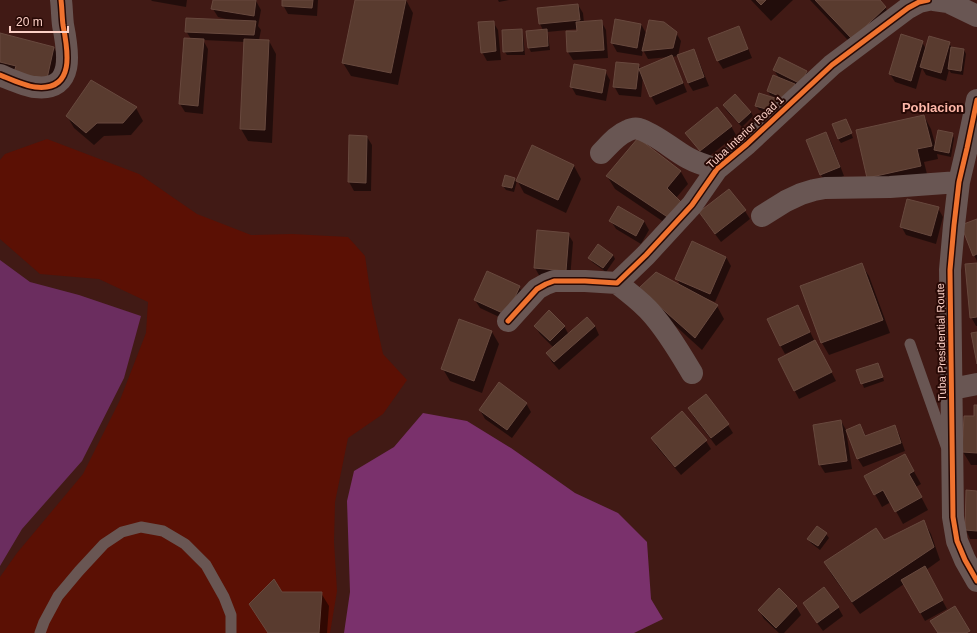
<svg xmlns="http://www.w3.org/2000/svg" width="977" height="633" font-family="Helvetica,sans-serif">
  <rect width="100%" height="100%" fill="#411a15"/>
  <path fill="#5b1004" d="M47,139L139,174L197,214L251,235L292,234L348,237L365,256L372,304L383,354L407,380L383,414L348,438L335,502L334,542L337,591L330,633H0V577L17,553L83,474L120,400L146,333L148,302L99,279L40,274L0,239V160L5,154Z"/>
  <path fill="#6b2d5f" d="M0,260L30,282L79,295L141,316L124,378L82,461L22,529L0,566Z"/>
  <path fill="#7a316c" d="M423,413L467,421L511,448L575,493L618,513L647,542L651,599L663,619L634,633H344L350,592L347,501L354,471L394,447Z"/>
  <path fill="#0007" d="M151,0H187L186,7L152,1Z
    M214,0H250L256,1L261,10L258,26L261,30L259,40L269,41L276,54L272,143L248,141L241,129L245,42L203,40L208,49L203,114L185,112L180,104L191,39L186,31L230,21V20L218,17L213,9Z
    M283,0H318L317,16L288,14L283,5Z
    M356,0H406L413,13L398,85L351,76L343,63Z
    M498,0H509L499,2Z
    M751,0H793L771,21Z
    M810,0H879L885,7L895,24L862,55Z
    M578,5L583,13L584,23L601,21L606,30L608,58L573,60L568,52L578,32V29L547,32L548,34L550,50L531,52L529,48L527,32L543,30L540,24Z
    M493,22L498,30L501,60L487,61L482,52Z
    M641,24L647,35L676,33L681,41L678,56L693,50L698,59L709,86L693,91L688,83L678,56L671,57L676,65L687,92L656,105L651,96L643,76L641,97L619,95L614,86L638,65L641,69L669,57L648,59L643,50L642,56L617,52L612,43Z
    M738,27L743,36L752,58L723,69L718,61L710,38Z
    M521,30L523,34L525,55H507L504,51Z
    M0,34L54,48L61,60L53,96L0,72Z
    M922,42L926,49L949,43L952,48L964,50L966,54L963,75L951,73L949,70L946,81L926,75L922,68L916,89L895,82L890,74Z
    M779,58L807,72L812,80L790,104L770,95L768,91L779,78L774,70Z
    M605,71L610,80L606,101L576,95L571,86Z
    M92,81L136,108L143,121L131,135L104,136L94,145L74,128L67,116Z
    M760,94L779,116L759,110L756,106Z
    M724,106L751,112L753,116L742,127L726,110Z
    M924,116L931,129L936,147L952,134L954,138L951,157L937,154L938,159L924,162L928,178H868Z
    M846,120L853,138L841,143L838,139Z
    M731,126L736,135L706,159L692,141L687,133Z
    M826,133L831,142L844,176L826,183L821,175L807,141Z
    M367,137L372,145L371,191H354L349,182Z
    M638,139L681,172L688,184L676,198L677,231L615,189L607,176Z
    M532,147L574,166L581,179L566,213L524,193L517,180Z
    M514,178L516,182L517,181L514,192L506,190L503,186Z
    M938,208L943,217L936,244L906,235L901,226Z
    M745,211L750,219L721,242L705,221L700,213Z
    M977,220V261L974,255Z
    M611,221H644L649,230L641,244L616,229Z
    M568,234L573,242L570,279L540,277L535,268Z
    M613,255L615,259L606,272L592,262L590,258Z
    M726,257L731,266L715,302L705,298L704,299L717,306L724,319L702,350L648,301L681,287L677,279Z
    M861,264L869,276L890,333L829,355L822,343L801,286Z
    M977,264V326H976L971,317Z
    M519,287L524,295L512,323L480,308L475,300Z
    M802,315L815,342L820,350L836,381L799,399L779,360L806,346L805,345L785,354L780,345Z
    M535,326H564L569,335L595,326L599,335L559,370L552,362L547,354L554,348L540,334Z
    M492,332L499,344L482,393L450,381L443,369Z
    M880,368L884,381L864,388L858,371Z
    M706,395L728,425L733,433L716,446L694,417L689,408Z
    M526,403L531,412L512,438L485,419L480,410Z
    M977,406V465H971L963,452L975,417Z
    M841,421L846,430L852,469L825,473L820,465Z
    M860,425L866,436L894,426L899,434L905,451L863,467L858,459L847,430Z
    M652,438L706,441L711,449L681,475L657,447Z
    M912,468L921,484L916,487L928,510L903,524L891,502L882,507L865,476Z
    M977,492V539H970L966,530Z
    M924,522L931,534L940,560L926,570L947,609L925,621L904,584L860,614L832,575L825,563L883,541Z
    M826,534L829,538L820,550L811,543L808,539Z
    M281,593H321L329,606L327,633H268Z
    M804,603L838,607L843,616L823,631L809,612Z
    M796,606L801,615L784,633H779L764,619L759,610Z"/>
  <path fill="#593b2f" stroke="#68493e" d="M213,0H256L254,16L211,9Z
    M282,0H313L312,8L282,6Z
    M355,0H406L391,73L342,63Z
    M756,0H766L761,5Z
    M815,0H880L886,7L852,39Z
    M578,4L580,20L539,24L537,8Z
    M186,18L256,21L254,35L185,32Z
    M615,19L641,24L637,48L611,43Z
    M602,20L604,50L567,52L566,31H577L576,22Z
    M649,20L664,22L677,32L673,48L642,51Z
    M494,21L496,51L481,53L478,22Z
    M739,26L748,49L717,61L708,38Z
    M522,29L523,51L503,52L502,30Z
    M547,29L548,46L528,48L526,31Z
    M0,33L54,47L46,83L13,75L16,66L0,62Z
    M901,34L923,41L911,81L889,74Z
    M929,36L950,42L941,73L920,67Z
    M184,38L204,39L198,106L179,104Z
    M244,39L269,40L265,130L240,129Z
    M951,47L964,49L961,71L948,69Z
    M694,49L704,77L688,83L677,55Z
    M672,55L683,83L650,97L639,69Z
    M779,57L807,71L801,84L773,70Z
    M616,62L639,64L636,89L613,87Z
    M574,64L606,70L602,93L570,87Z
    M773,75L795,84L788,100L767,91Z
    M91,80L137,107L123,123H97L86,133L66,116Z
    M759,93L781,100L777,112L755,106Z
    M735,94L751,112L739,123L723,105Z
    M717,107L732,126L700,151L685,133Z
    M924,115L932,146L917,149L921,166L867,178L856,130Z
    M846,119L852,133L838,139L832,124Z
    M938,130L953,133L949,153L934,150Z
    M826,132L840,167L820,175L806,140Z
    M349,135L367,136L366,183L348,182Z
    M638,138L681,171L667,188L683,204L669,218L606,176Z
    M532,145L574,165L558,200L516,181Z
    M505,175L515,178L512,188L502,186Z
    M729,189L746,210L715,234L699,212Z
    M907,199L939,207L931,236L900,227Z
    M618,206L644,221L636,236L609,221Z
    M977,219V254L973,256L961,225Z
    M537,230L569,233L566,271L534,268Z
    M692,241L726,257L710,294L675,279Z
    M598,244L613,255L603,268L588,258Z
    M862,263L883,320L821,343L800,286Z
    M977,263V317L970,318L965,264Z
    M487,271L520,286L507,315L474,300Z
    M656,272L718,305L695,338L639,288Z
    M798,305L810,332L780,346L767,319Z
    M549,310L565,326L550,341L534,326Z
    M587,317L595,326L554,362L546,353Z
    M459,319L492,331L474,381L441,369Z
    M977,332V364L971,333Z
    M815,340L832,372L794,391L778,359Z
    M878,363L883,377L861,384L856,370Z
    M499,382L527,403L507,430L479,410Z
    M706,394L729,424L711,438L688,408Z
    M974,405H977V453L962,452L964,416H974Z
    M682,411L707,440L675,467L651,438Z
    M841,420L847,461L819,465L813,425Z
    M860,424L865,436L895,425L901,443L857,459L846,430Z
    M905,454L914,471L909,474L922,497L895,512L883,490L874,495L864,476Z
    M966,490L977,491V531L965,530Z
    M924,520L934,547L852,602L824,562L876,528L884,540Z
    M817,526L827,533L818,546L807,539Z
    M925,566L943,600L920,613L901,580Z
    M274,579L282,592H322L319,633H268L249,604Z
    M824,587L839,607L817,623L803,603Z
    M779,588L797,606L776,628L758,610Z
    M955,606L970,631L966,633H938L930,621Z"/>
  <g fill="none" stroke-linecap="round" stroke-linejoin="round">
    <path stroke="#695653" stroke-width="11" d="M910,344L946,446
      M40,633L44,622L58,596L79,571L104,544L122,532L141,527L163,531L185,544L206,565L224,597L231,615V633"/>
    <path stroke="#695653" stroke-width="22" d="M934,0L948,2L977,16
      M0,75C10,79 25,86 35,87C76,92 68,50 63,25C62,17 62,8 61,0
      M977,100L967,148L959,182L954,225L950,270L953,517L957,541L965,560L977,581
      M601,153C609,145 617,135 627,131C631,129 635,128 639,129C656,134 673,150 688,158C697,163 707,166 717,169
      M762,216L786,201L801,194L814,190L825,188L890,187L959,182
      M617,283C629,293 642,302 652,314C668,332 680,353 692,373
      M508,321L537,289L546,284L554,281H585L617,283L646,255L692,205L717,169L747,144L832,65L908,8L919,2L928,0
      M952,389L977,384"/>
    <g stroke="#270905" stroke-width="8">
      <path id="cycleway" d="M0,75C10,79 25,86 35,87C76,92 68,50 63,25C62,17 62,8 61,0
        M977,100L967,148L959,182L954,225L950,270L953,517L957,541L965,560L977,581
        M508,321L537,289L546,284L554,281H585L617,283L646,255L692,205L717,169L747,144L832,65L908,8L919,2L928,0"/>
    </g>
    <use href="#cycleway" stroke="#ef722f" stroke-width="5"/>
  </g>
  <g text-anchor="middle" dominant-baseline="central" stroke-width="4" stroke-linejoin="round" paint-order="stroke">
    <g font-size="11" fill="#fcd0c6" stroke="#270905">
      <text transform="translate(745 132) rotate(-43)">Tuba Interior Road 1</text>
      <text transform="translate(941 342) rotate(-91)">Tuba Presidential Route</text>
    </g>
    <g font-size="13" font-weight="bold" fill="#fdb7a8" stroke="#270905">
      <text x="933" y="107">Poblacion</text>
    </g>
  </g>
  <path d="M10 26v6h58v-6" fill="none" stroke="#fcd0c6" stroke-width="2"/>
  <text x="16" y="26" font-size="12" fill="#fcd0c6" stroke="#270905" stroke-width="3" paint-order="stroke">20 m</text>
</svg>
